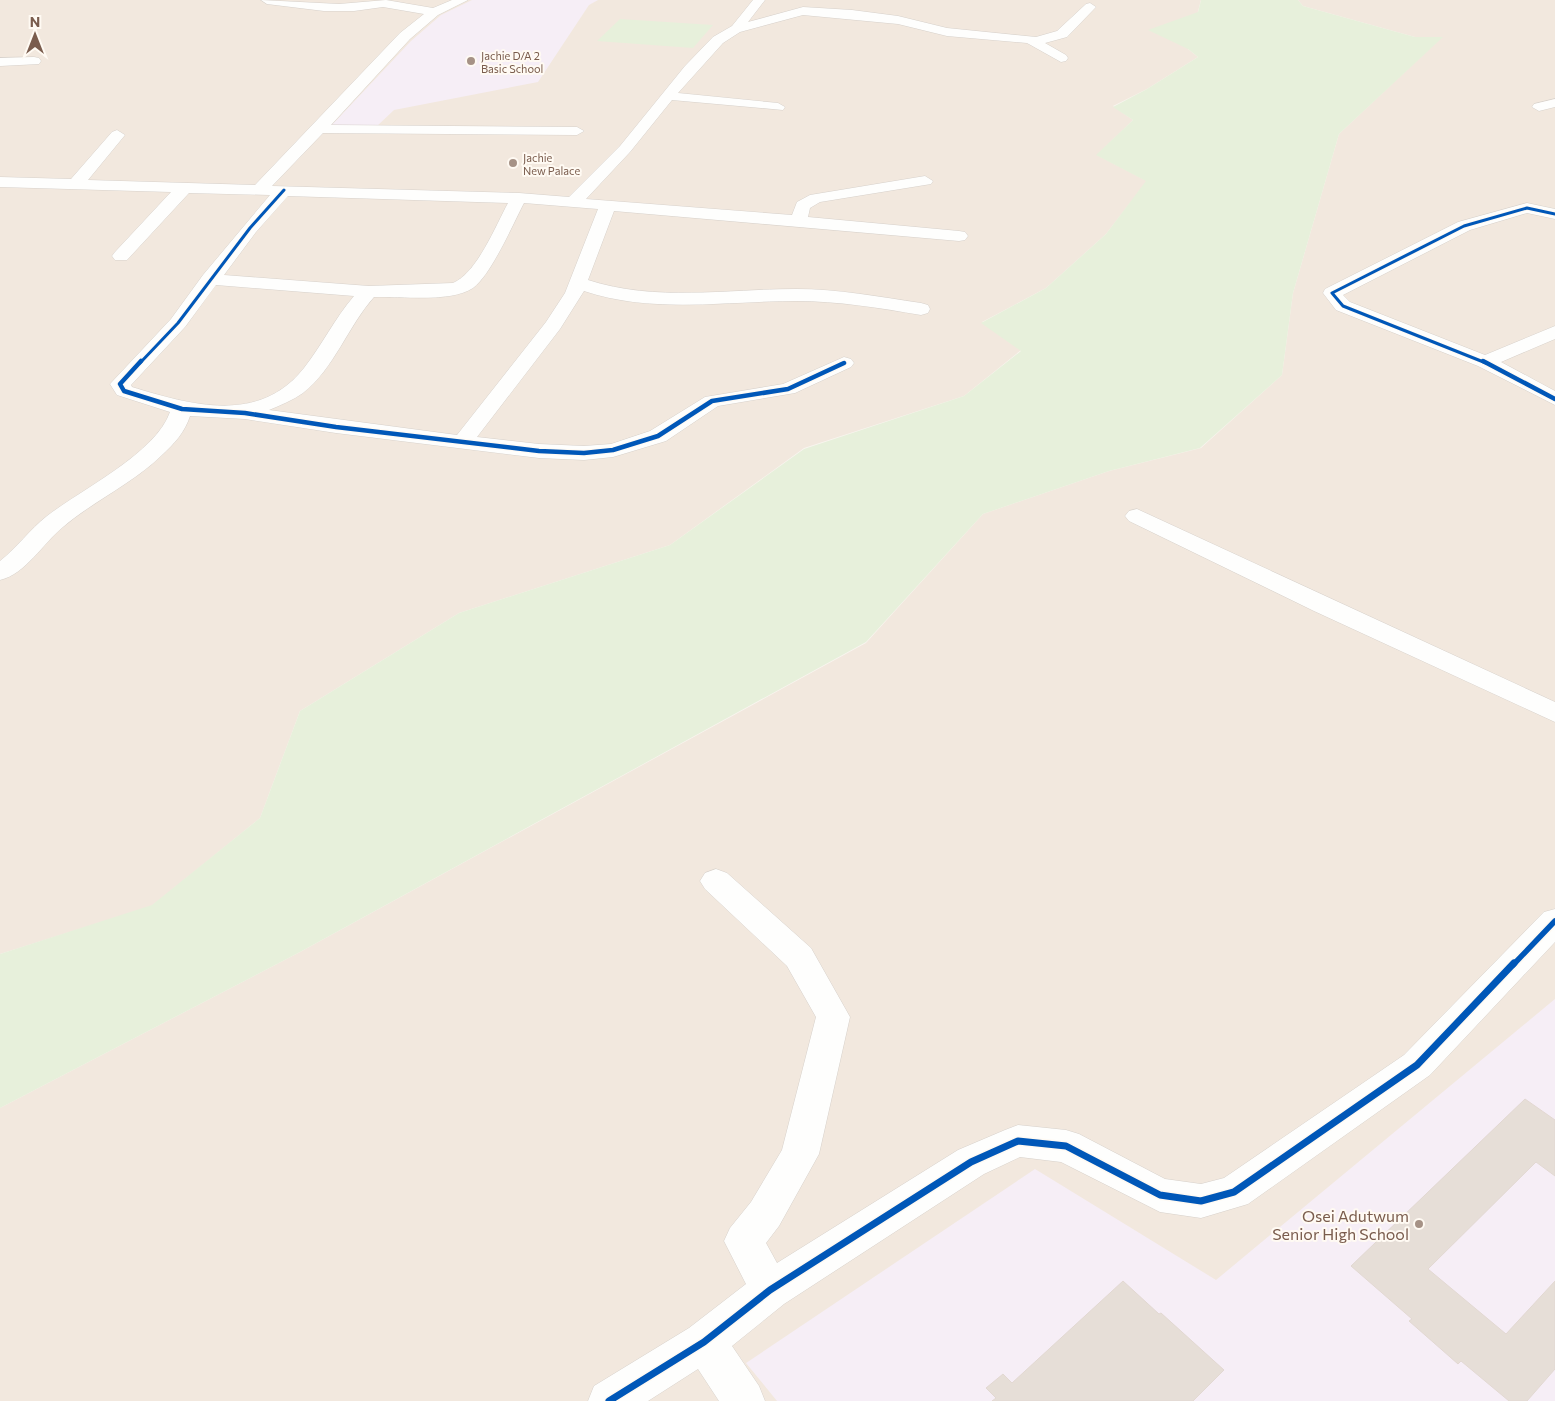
<svg xmlns="http://www.w3.org/2000/svg" width="1555" height="1401" font-family="Commissioner,sans-serif">
  <rect width="100%" height="100%" fill="#f9f5f0"/>
  <path fill="#f2e8de" d="M0,0H1201L1188,49L1198,57L1147,89L1113,106L1133,120L1097,155L1147,181L1106,234L1046,288L982,322L1021,350L964,396L804,448L670,545L459,613L300,711L260,818L152,906L0,954Z
    M1298,0H1555V1401H0V1108L300,952L866,643L983,514L1109,471L1201,448L1282,375L1293,293L1339,134L1442,37H1415L1303,6Z"/>
  <path fill="#f6eef6" d="M472,0H598L589,5L538,82L394,110L376,127L331,126L411,41L441,15Z
    M1555,999V1401H777L746,1363L1035,1169L1216,1280Z"/>
  <path fill="#e7f0db" d="M1201,0H1298L1303,6L1415,37H1443L1339,134L1293,293L1282,375L1200,448L1109,471L983,514L866,642L300,952L0,1108V954L152,905L260,818L300,711L459,613L670,545L804,449L964,396L1021,351L981,323L1046,288L1106,234L1146,181L1096,155L1133,120L1113,107L1147,89L1198,57L1188,49L1148,30L1198,12Z
    M620,19L713,25L693,48L597,41Z"/>
  <path fill="#e6ded7" stroke="#e2d8d2" d="M1525,1099L1555,1120V1176L1536,1162L1428,1269L1506,1334L1555,1281V1369L1527,1401H1509L1461,1361L1458,1364L1409,1321L1412,1319L1351,1266Z
    M1123,1281L1159,1314L1161,1313L1224,1370L1193,1401H992L996,1398L986,1388L1003,1374L1012,1383Z"/>
  <g fill="none" stroke-linecap="round" stroke-linejoin="round">
    <g stroke="#d7d1cb" stroke-width="1">
      <path id="minor" d="M261,0L339,4L386,0L433,8L452,0H468L438,15L410,39L331,125L577,127L584,131L577,135L323,133L272,186L519,193L569,197L620,146L685,66L713,37L732,26L753,0H765L748,22L803,7L852,10L898,16L947,28L1036,37L1057,31L1086,4L1090,3L1096,7L1067,37L1045,43L1066,55L1068,58L1066,61L1061,62L1027,43L947,36L898,24L803,15L740,32L723,43L678,93L778,103L785,107L783,110L672,100L630,152L586,199L792,215L797,202L810,195L925,176L933,181L931,184L820,202L810,208L808,217L959,231L965,232L968,236L965,240L959,241L614,211L588,280C656,302 726,289 796,289C838,289 880,297 921,303L928,305L930,309L928,313L921,315C880,308 838,301 796,301C725,301 653,314 584,291L560,329L477,437L539,444L584,446L611,444L650,431L705,397L783,384L844,357L851,359L854,363L851,367L795,393L718,406L666,441L613,457L584,460L539,458L336,433L245,419L190,416C185,432 174,444 162,455C135,482 92,502 63,527C43,543 26,574 0,580V561C17,548 30,529 47,516C82,489 156,453 170,412L117,395L110,384L171,319L203,275L270,195L189,193L127,260H115L112,256L115,252L171,192L0,187V177L71,179L112,132L117,130L125,135L88,180L255,185L400,33L424,14L383,7L354,11H324L267,4ZM288,196L508,203C496,225 477,273 453,283L369,286L224,275L256,232ZM524,203L598,209L565,293L546,322L457,435L269,410C281,405 293,400 303,393C334,369 348,326 374,297C401,296 450,303 473,288C491,275 513,224 524,203ZM216,285L354,296C335,318 322,345 304,368C259,425 191,405 132,387L131,385L185,327Z
        M34,57L39,58L41,61L39,64L0,66V58Z
        M1555,99V107L1539,111L1532,107L1534,104Z
        M1527,203L1555,209V219L1527,213L1470,230L1343,295L1350,302L1485,355L1555,326V339L1501,362L1555,391V405L1478,366L1336,310L1323,293L1325,289L1458,222Z
        M1137,509L1555,702V722L1314,611L1129,521L1125,516L1129,511Z
        M716,869L727,873L811,948L850,1017L819,1154L779,1226L766,1243L777,1263L958,1150L1005,1130L1018,1125L1066,1130L1079,1134L1165,1179L1201,1184L1224,1178L1404,1055L1544,912L1555,909V942L1430,1075L1248,1204L1201,1218L1160,1212L1061,1162L1020,1157L984,1174L784,1304L732,1346L759,1386L765,1401H719L698,1369L648,1401H588L594,1386L689,1328L746,1284L724,1241L730,1228L751,1202L782,1150L816,1017L787,966L705,889L700,881L705,873Z"/>
    </g>
    <use href="#minor" fill="#fefefd" fill-rule="evenodd"/>
    <g stroke="#fffaf3" stroke-width="5">
      <path id="cycleway-far3" d="M140,363L178,323L250,228L284,190
        M1486,363L1343,306L1332,293L1464,226L1527,208L1555,214"/>
    </g>
    <g stroke="#fffaf3" stroke-width="7">
      <path id="cycleway-far2" d="M141,361L120,384L124,391L182,409L245,413L336,427L539,451L584,453L613,450L658,436L712,401L788,389L844,363
        M1483,361L1555,399"/>
    </g>
    <g stroke="#fffaf3" stroke-width="9">
      <path id="cycleway-far1" d="M1513,965L1555,921"/>
    </g>
    <g stroke="#fffaf3" stroke-width="10">
      <path id="cycleway" d="M609,1401L704,1342L770,1290L971,1162L1018,1141L1066,1146L1160,1195L1201,1201L1234,1192L1417,1065L1514,963"/>
    </g>
    <use href="#cycleway-far3" stroke="#0057b8" stroke-width="3"/>
    <use href="#cycleway-far2" stroke="#0057b8" stroke-width="4.5"/>
    <use href="#cycleway-far1" stroke="#0057b8" stroke-width="5.5"/>
    <use href="#cycleway" stroke="#0057b8" stroke-width="7"/>
  </g>
  <g fill="#a69286" stroke="#fffaf3" stroke-width="2">
    <circle cx="471" cy="61" r="5"/>
    <circle cx="513" cy="163" r="5"/>
    <circle cx="1419" cy="1224" r="5"/>
  </g>
  <g text-anchor="middle" dominant-baseline="central" stroke-width="4" stroke-linejoin="round" paint-order="stroke">
    <g font-size="11" fill="#7a5c4d" stroke="#fffaf3" text-anchor="start">
      <text x="481" y="55">Jachie D/A 2<tspan x="481" dy="13">Basic School</tspan></text>
      <text x="523" y="157">Jachie<tspan x="523" dy="13">New Palace</tspan></text>
    </g>
    <g font-size="16" fill="#7a5c4d" stroke="#fffaf3" text-anchor="end">
      <text x="1409" y="1215">Osei Adutwum<tspan x="1409" dy="18">Senior High School</tspan></text>
    </g>
  </g>
  <g transform="translate(35 35)" stroke="#fffaf3" stroke-width="4" paint-order="stroke">
  <path d="M0-4L9 19L0 12L-9 19Z" fill="#7a5c4d"/>
  <text y="-8" font-size="14" font-weight="bold" text-anchor="middle" fill="#7a5c4d">N</text>
  </g>
</svg>
